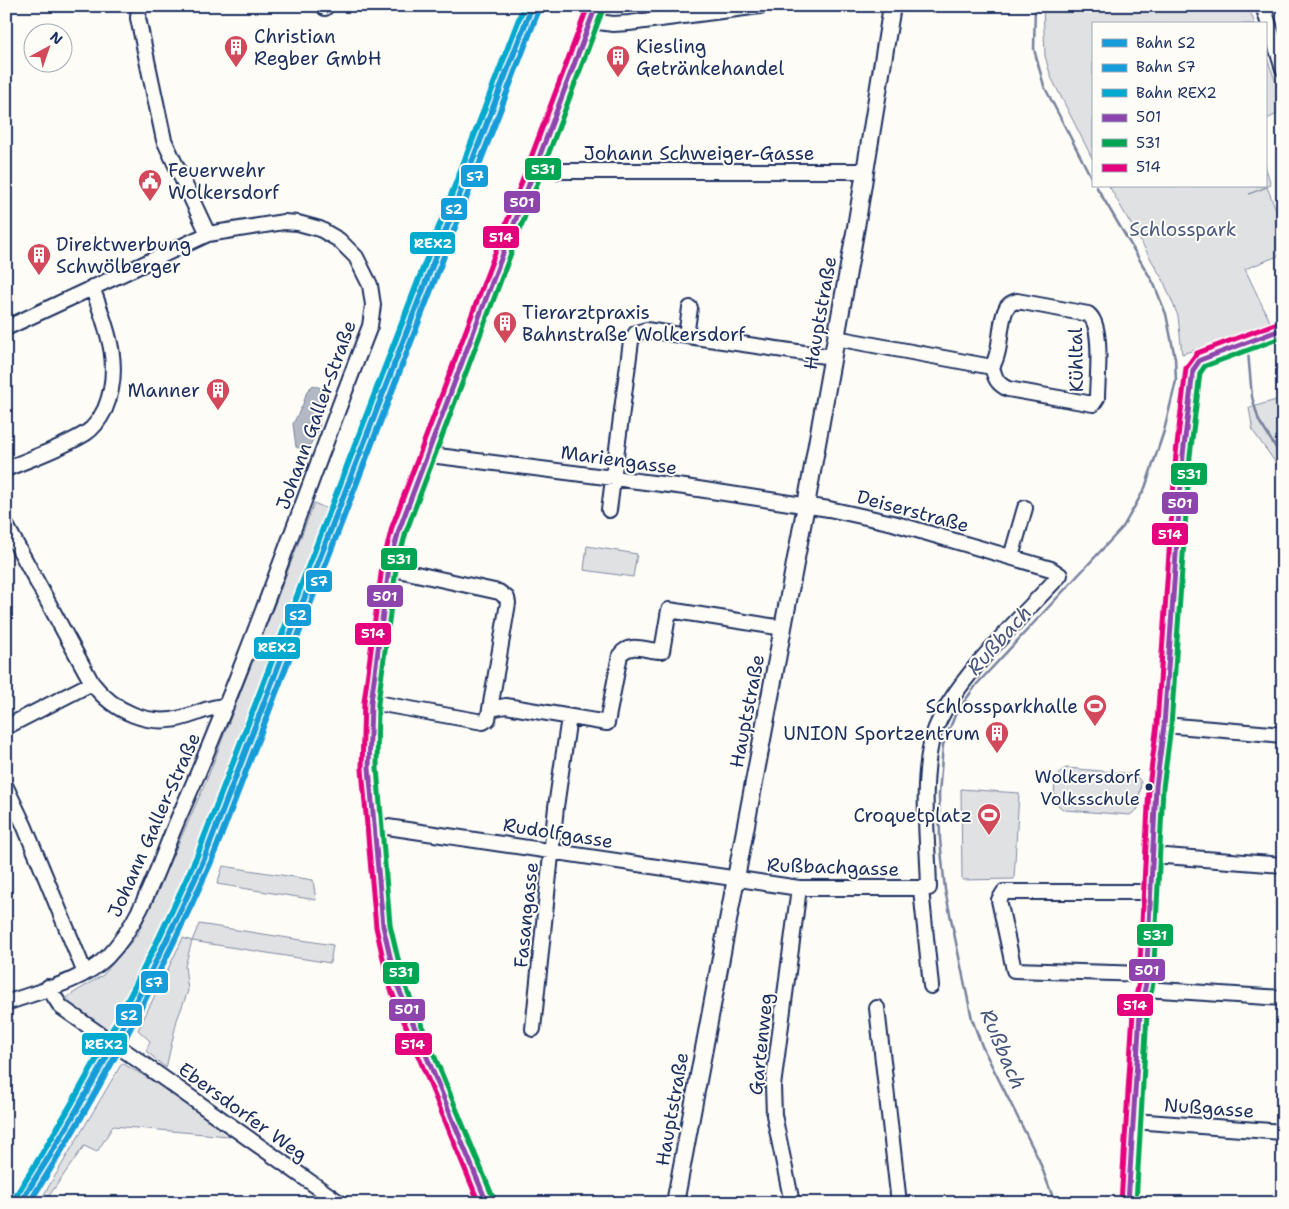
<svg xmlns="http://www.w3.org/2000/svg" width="1289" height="1209" font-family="'Shantell Sans',sans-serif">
  <rect width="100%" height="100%" fill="#fdfcf7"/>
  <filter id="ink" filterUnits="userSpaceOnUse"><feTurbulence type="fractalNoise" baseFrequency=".02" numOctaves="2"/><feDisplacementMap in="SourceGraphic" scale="10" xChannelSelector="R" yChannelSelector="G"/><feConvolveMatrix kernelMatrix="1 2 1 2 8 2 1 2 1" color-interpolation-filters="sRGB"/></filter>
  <g filter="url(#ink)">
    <path fill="#e0e1e3" stroke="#7e88a0" d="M1043,6H1248L1255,24H1093V160L1051,77L1045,56Z
      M1265,53L1283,101V111L1265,120Z
      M1265,165L1271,185L1249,194L1267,187L1283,227V254L1245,269L1271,324L1182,354L1178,316L1164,282L1109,186H1265Z
      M1283,398V473L1253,431L1249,408Z
      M314,503L332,511L246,736L174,914L112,1039L71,1007L67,997L103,975L137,935L205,784Z
      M587,546L637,554L633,577L584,570Z
      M1067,768L1135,774L1141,782L1138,809L1130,815L1065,810C1050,806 1051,772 1067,768Z
      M961,789L1019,793L1014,879L962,880Z
      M223,866L313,880L316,900L217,884Z
      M199,924L333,945L330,963L192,941L185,966L188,991L177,1020L166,1068L146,1051L150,1041L138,1030L183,938L192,941Z
      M122,1063L187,1101L240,1137L113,1126L97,1152L84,1146L44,1203H39Z"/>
    <path fill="#b3b8c5" stroke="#76819c" d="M313,385L323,389L327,398L320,411L319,429L310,445L303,449L296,447L293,424L303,404L307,391Z"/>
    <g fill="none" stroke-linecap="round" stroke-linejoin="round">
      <path stroke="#76819c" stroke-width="2.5" d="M1035,6L1034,49L1044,86L1093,181
        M1248,352L1252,397L1259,421L1283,459
        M1055,1203L1039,1160L982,1046L972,1019L945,890L940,839L939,795L943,745L956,713L977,684L1123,527L1145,488L1164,431L1176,381L1175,358L1166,314L1154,284L1096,186"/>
      <g stroke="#1b2f5e" stroke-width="18">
        <path id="minor" d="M139,6L138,18L164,140L208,234
          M324,6L325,8
          M1263,6L1283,69
          M591,21L613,24L629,23L760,6
          M534,171H864
          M6,328L208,234L284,222L298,223L320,229L339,240L356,257L370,285L373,305L370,326C306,490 250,657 178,819C158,865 143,920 107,957C82,982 39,991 6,1003
          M686,336L690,308
          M836,338L992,367C995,378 997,384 1008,389L1093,404L1097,398C1097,379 1104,325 1088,314L1017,301C1013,302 1010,303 1007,307C998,323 1003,348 992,367
          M6,469C32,458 62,448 86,433C94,428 101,417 105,409C123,366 107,328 92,287
          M609,510L631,341L636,333L646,330L832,357
          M6,525L92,683C113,711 149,728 185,717C200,713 210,706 226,706
          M1011,557L1025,508
          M389,568L499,592L507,598L508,603L490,709
          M371,702L483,722L488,719L490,709L506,706L607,723L620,655C630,641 648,652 662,651L669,610L783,628
          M1164,725L1283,735
          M6,727L92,683
          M6,787L24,825L85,973
          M374,825L799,888H929C928,842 921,790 931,743C943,689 1022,617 1060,575L1051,569L893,523L829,509L685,487L438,456L428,452
          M1152,855L1283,865
          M921,889L931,986
          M1146,974L1014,970L999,900L1004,892H1151
          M48,987L61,1007L111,1042
          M1145,989L1283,998
          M877,1008L899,1203
          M533,1029L556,807L569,717
          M125,1051L340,1203
          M1133,1121L1283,1132
          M487,1203L396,982L383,926L369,768L371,702L389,568L399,530L596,6
          M792,1203L774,1115L773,1086L799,888
          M1128,1203L1140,1013L1146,983L1156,787L1164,725L1183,455L1193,370L1200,360L1283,329"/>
      </g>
      <g stroke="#1b2f5e" stroke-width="20">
        <path id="major" d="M675,1203L806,505L856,227L892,6"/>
      </g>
      <use href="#minor" stroke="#fdfcf7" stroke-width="14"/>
      <use href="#major" stroke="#fdfcf7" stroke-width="16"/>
      <g stroke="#fdfcf7" stroke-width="9">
        <path id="bus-1" d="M487,1203L396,982L383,926L369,768L371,702L389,568L399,530L596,6
          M1128,1203L1140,1013L1146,983L1156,787L1164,725L1183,455L1193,370L1200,360L1283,329"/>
      </g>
      <g stroke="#fdfcf7" stroke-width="9">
        <path id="bus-2" d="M494,1200L403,980L390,925L377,768L378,703L396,569L406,532L603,9
          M1136,1203L1147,1014L1153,983L1163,788L1171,726L1190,456L1200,373L1205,366L1283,337"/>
      </g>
      <g stroke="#fdfcf7" stroke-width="9">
        <path id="bus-3" d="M479,1203L389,985L376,927L362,769L364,702L382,567L392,527L588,6
          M1121,1203L1133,1013L1139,982L1149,787L1157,724L1176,454L1186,368L1197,353L1280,322"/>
      </g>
      <use href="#bus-1" stroke="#8e44ad" stroke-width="5"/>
      <use href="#bus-2" stroke="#00a651" stroke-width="5"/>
      <use href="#bus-3" stroke="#e5007d" stroke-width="5"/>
      <g stroke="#fdfcf7" stroke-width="10">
        <path id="rail-1" d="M20,1203C91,1093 151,978 204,859L532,6"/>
      </g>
      <g stroke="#fdfcf7" stroke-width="10">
        <path id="rail-2" d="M29,1203C99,1094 158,980 211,862L539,9"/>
      </g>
      <g stroke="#fdfcf7" stroke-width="10">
        <path id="rail-3" d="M14,1199C84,1089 144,975 197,856L524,6"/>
      </g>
      <use href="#rail-1" stroke="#159dd9" stroke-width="6"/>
      <use href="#rail-2" stroke="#159dd9" stroke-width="6"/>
      <use href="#rail-3" stroke="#00a9ce" stroke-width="6"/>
    </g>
  </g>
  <defs>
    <g id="building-pin" transform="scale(1.25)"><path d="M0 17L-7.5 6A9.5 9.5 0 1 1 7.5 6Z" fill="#d1495b" stroke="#fdfcf7"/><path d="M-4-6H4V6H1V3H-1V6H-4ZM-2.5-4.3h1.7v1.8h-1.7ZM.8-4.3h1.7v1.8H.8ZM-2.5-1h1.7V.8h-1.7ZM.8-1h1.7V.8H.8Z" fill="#fff"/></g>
    <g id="civic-pin" transform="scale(1.25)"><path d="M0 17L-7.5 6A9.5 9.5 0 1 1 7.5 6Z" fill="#d1495b" stroke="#fdfcf7"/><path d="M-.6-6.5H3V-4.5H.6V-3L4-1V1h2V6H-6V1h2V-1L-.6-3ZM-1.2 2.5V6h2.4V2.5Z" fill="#fff"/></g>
    <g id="stadium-pin" transform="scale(1.25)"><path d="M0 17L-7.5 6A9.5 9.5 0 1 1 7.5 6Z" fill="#d1495b" stroke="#fdfcf7"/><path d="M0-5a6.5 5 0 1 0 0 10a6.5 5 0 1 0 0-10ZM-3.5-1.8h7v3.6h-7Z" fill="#fff"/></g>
  </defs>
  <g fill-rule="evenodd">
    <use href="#building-pin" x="236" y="47"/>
    <use href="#building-pin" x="618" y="57"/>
    <use href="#civic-pin" x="150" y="181"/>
    <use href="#building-pin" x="39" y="255"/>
    <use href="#building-pin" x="505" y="323"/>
    <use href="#building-pin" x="218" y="390"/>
    <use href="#stadium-pin" x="1095" y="706"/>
    <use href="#building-pin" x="997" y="733"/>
    <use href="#stadium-pin" x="989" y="815"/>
  </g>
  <circle fill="#1b2f5e" stroke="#fdfcf7" stroke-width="2" cx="1149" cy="787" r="4.5"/>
  <g text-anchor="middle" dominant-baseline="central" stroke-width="4" stroke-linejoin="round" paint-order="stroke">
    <g font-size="18" fill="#1b2f5e" stroke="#fdfcf7" text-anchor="end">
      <text x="1140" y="777">Wolkersdorf<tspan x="1140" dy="22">Volksschule</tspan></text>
    </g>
    <g font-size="19" fill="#1b2f5e" stroke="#fdfcf7" text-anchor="start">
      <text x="254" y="36">Christian<tspan x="254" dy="22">Regber GmbH</tspan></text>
      <text x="636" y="46">Kiesling<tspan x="636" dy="22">Getränkehandel</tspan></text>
      <text x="168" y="170">Feuerwehr<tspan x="168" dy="22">Wolkersdorf</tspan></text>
      <text x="56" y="244">Direktwerbung<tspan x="56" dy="22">Schwölberger</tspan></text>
      <text x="522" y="312">Tierarztpraxis<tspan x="522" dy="22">Bahnstraße Wolkersdorf</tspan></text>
      <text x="200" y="390" text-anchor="end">Manner</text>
      <text x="1078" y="706" text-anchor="end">Schlossparkhalle</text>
      <text x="980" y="733" text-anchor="end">UNION Sportzentrum</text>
      <text x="972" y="815" text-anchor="end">Croquetplatz</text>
    </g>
    <g font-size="19" fill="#1b2f5e" stroke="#fdfcf7">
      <text x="699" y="153">Johann Schweiger-Gasse</text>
      <text transform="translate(820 313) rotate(-80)">Hauptstraße</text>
      <text transform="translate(1076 360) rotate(-91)">Kühltal</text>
      <text transform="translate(316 415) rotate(-70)">Johann Galler-Straße</text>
      <text transform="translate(619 460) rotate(8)">Mariengasse</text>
      <text transform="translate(913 511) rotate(15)">Deiserstraße</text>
      <text transform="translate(747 711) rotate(-79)">Hauptstraße</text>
      <text transform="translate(154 825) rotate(-66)">Johann Galler-Straße</text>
      <text transform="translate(558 833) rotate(9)">Rudolfgasse</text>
      <text transform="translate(833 867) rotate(2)">Rußbachgasse</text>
      <text transform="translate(526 915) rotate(-84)">Fasangasse</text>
      <text transform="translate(761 1044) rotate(-84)">Gartenweg</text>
      <text transform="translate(1209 1108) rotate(4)">Nußgasse</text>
      <text transform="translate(672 1109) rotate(-80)">Hauptstraße</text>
      <text transform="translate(243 1112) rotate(36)">Ebersdorfer Weg</text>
    </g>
    <g font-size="19" fill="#4c5c7f" stroke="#fdfcf7">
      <text x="1183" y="229">Schlosspark</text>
    </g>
    <g font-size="20" font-style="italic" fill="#49587d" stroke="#fdfcf7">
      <text transform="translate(999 640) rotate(-48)">Rußbach</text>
      <text transform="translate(1003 1049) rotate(67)">Rußbach</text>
    </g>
  </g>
  <g stroke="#fdfcf7" stroke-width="2">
    <rect x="524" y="157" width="38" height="24" rx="5" fill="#00a651"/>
    <rect x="460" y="164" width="29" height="24" rx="5" fill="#159dd9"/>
    <rect x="503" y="190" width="38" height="24" rx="5" fill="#8e44ad"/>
    <rect x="440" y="197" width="28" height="24" rx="5" fill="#159dd9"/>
    <rect x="482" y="225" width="38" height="24" rx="5" fill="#e5007d"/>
    <rect x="409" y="231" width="47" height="24" rx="5" fill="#00a9ce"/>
    <rect x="1170" y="462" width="38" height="24" rx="5" fill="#00a651"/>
    <rect x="1161" y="491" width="38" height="24" rx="5" fill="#8e44ad"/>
    <rect x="1151" y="522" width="38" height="24" rx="5" fill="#e5007d"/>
    <rect x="380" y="547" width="38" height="24" rx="5" fill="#00a651"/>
    <rect x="305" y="569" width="28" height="24" rx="5" fill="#159dd9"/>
    <rect x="366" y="584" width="38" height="24" rx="5" fill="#8e44ad"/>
    <rect x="284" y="603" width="28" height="24" rx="5" fill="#159dd9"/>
    <rect x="354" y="622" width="38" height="24" rx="5" fill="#e5007d"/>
    <rect x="253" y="636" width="48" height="24" rx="5" fill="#00a9ce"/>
    <rect x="1136" y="923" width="38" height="24" rx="5" fill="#00a651"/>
    <rect x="1128" y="958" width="38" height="24" rx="5" fill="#8e44ad"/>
    <rect x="382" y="961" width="38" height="24" rx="5" fill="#00a651"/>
    <rect x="140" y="970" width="29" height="24" rx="5" fill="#159dd9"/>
    <rect x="1116" y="993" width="38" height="24" rx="5" fill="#e5007d"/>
    <rect x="388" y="998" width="38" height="24" rx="5" fill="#8e44ad"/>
    <rect x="115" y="1003" width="28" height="24" rx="5" fill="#159dd9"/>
    <rect x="394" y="1032" width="39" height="24" rx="5" fill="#e5007d"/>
    <rect x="81" y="1032" width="47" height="24" rx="5" fill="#00a9ce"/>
  </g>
  <g font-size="14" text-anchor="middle" font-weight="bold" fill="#fff">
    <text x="543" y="174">531</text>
    <text x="475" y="181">S7</text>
    <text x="522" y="207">501</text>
    <text x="454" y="214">S2</text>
    <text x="501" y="242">514</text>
    <text x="433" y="248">REX2</text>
    <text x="1189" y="479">531</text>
    <text x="1180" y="508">501</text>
    <text x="1170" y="539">514</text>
    <text x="399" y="564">531</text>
    <text x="319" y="586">S7</text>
    <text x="385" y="601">501</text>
    <text x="298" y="620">S2</text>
    <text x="373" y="638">514</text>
    <text x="277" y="652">REX2</text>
    <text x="1155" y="940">531</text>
    <text x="1147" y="975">501</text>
    <text x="401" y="977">531</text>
    <text x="154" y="987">S7</text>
    <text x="1135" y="1010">514</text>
    <text x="407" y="1014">501</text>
    <text x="129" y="1020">S2</text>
    <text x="413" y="1049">514</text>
    <text x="104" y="1049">REX2</text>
  </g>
  <rect width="1289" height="1209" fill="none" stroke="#fdfcf7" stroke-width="25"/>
  <rect x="12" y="12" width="1264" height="1184" fill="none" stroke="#1b2f5e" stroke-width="2" filter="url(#ink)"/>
  <rect x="1092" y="22" width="175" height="165" fill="#fdfcf7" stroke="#a3aaba"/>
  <rect x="1102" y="39" width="25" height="8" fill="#159dd9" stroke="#a3aaba"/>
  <text x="1136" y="48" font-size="15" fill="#1b2f5e">Bahn S2</text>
  <rect x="1102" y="64" width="25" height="8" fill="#159dd9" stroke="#a3aaba"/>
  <text x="1136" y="72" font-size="15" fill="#1b2f5e">Bahn S7</text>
  <rect x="1102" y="89" width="25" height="8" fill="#00a9ce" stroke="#a3aaba"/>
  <text x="1136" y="98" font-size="15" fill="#1b2f5e">Bahn REX2</text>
  <rect x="1102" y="114" width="25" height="8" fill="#8e44ad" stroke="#a3aaba"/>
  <text x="1136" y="122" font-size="15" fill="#1b2f5e">501</text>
  <rect x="1102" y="139" width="25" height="8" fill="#00a651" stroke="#a3aaba"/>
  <text x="1136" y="148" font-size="15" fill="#1b2f5e">531</text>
  <rect x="1102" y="164" width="25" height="8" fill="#e5007d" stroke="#a3aaba"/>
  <text x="1136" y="172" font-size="15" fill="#1b2f5e">514</text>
  <g transform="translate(48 48) rotate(40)"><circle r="24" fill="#fdfcf7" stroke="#a3aaba"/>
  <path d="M0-4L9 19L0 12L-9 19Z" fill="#d1495b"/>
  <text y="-8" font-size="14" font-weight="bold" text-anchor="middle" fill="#1b2f5e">N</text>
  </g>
</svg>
